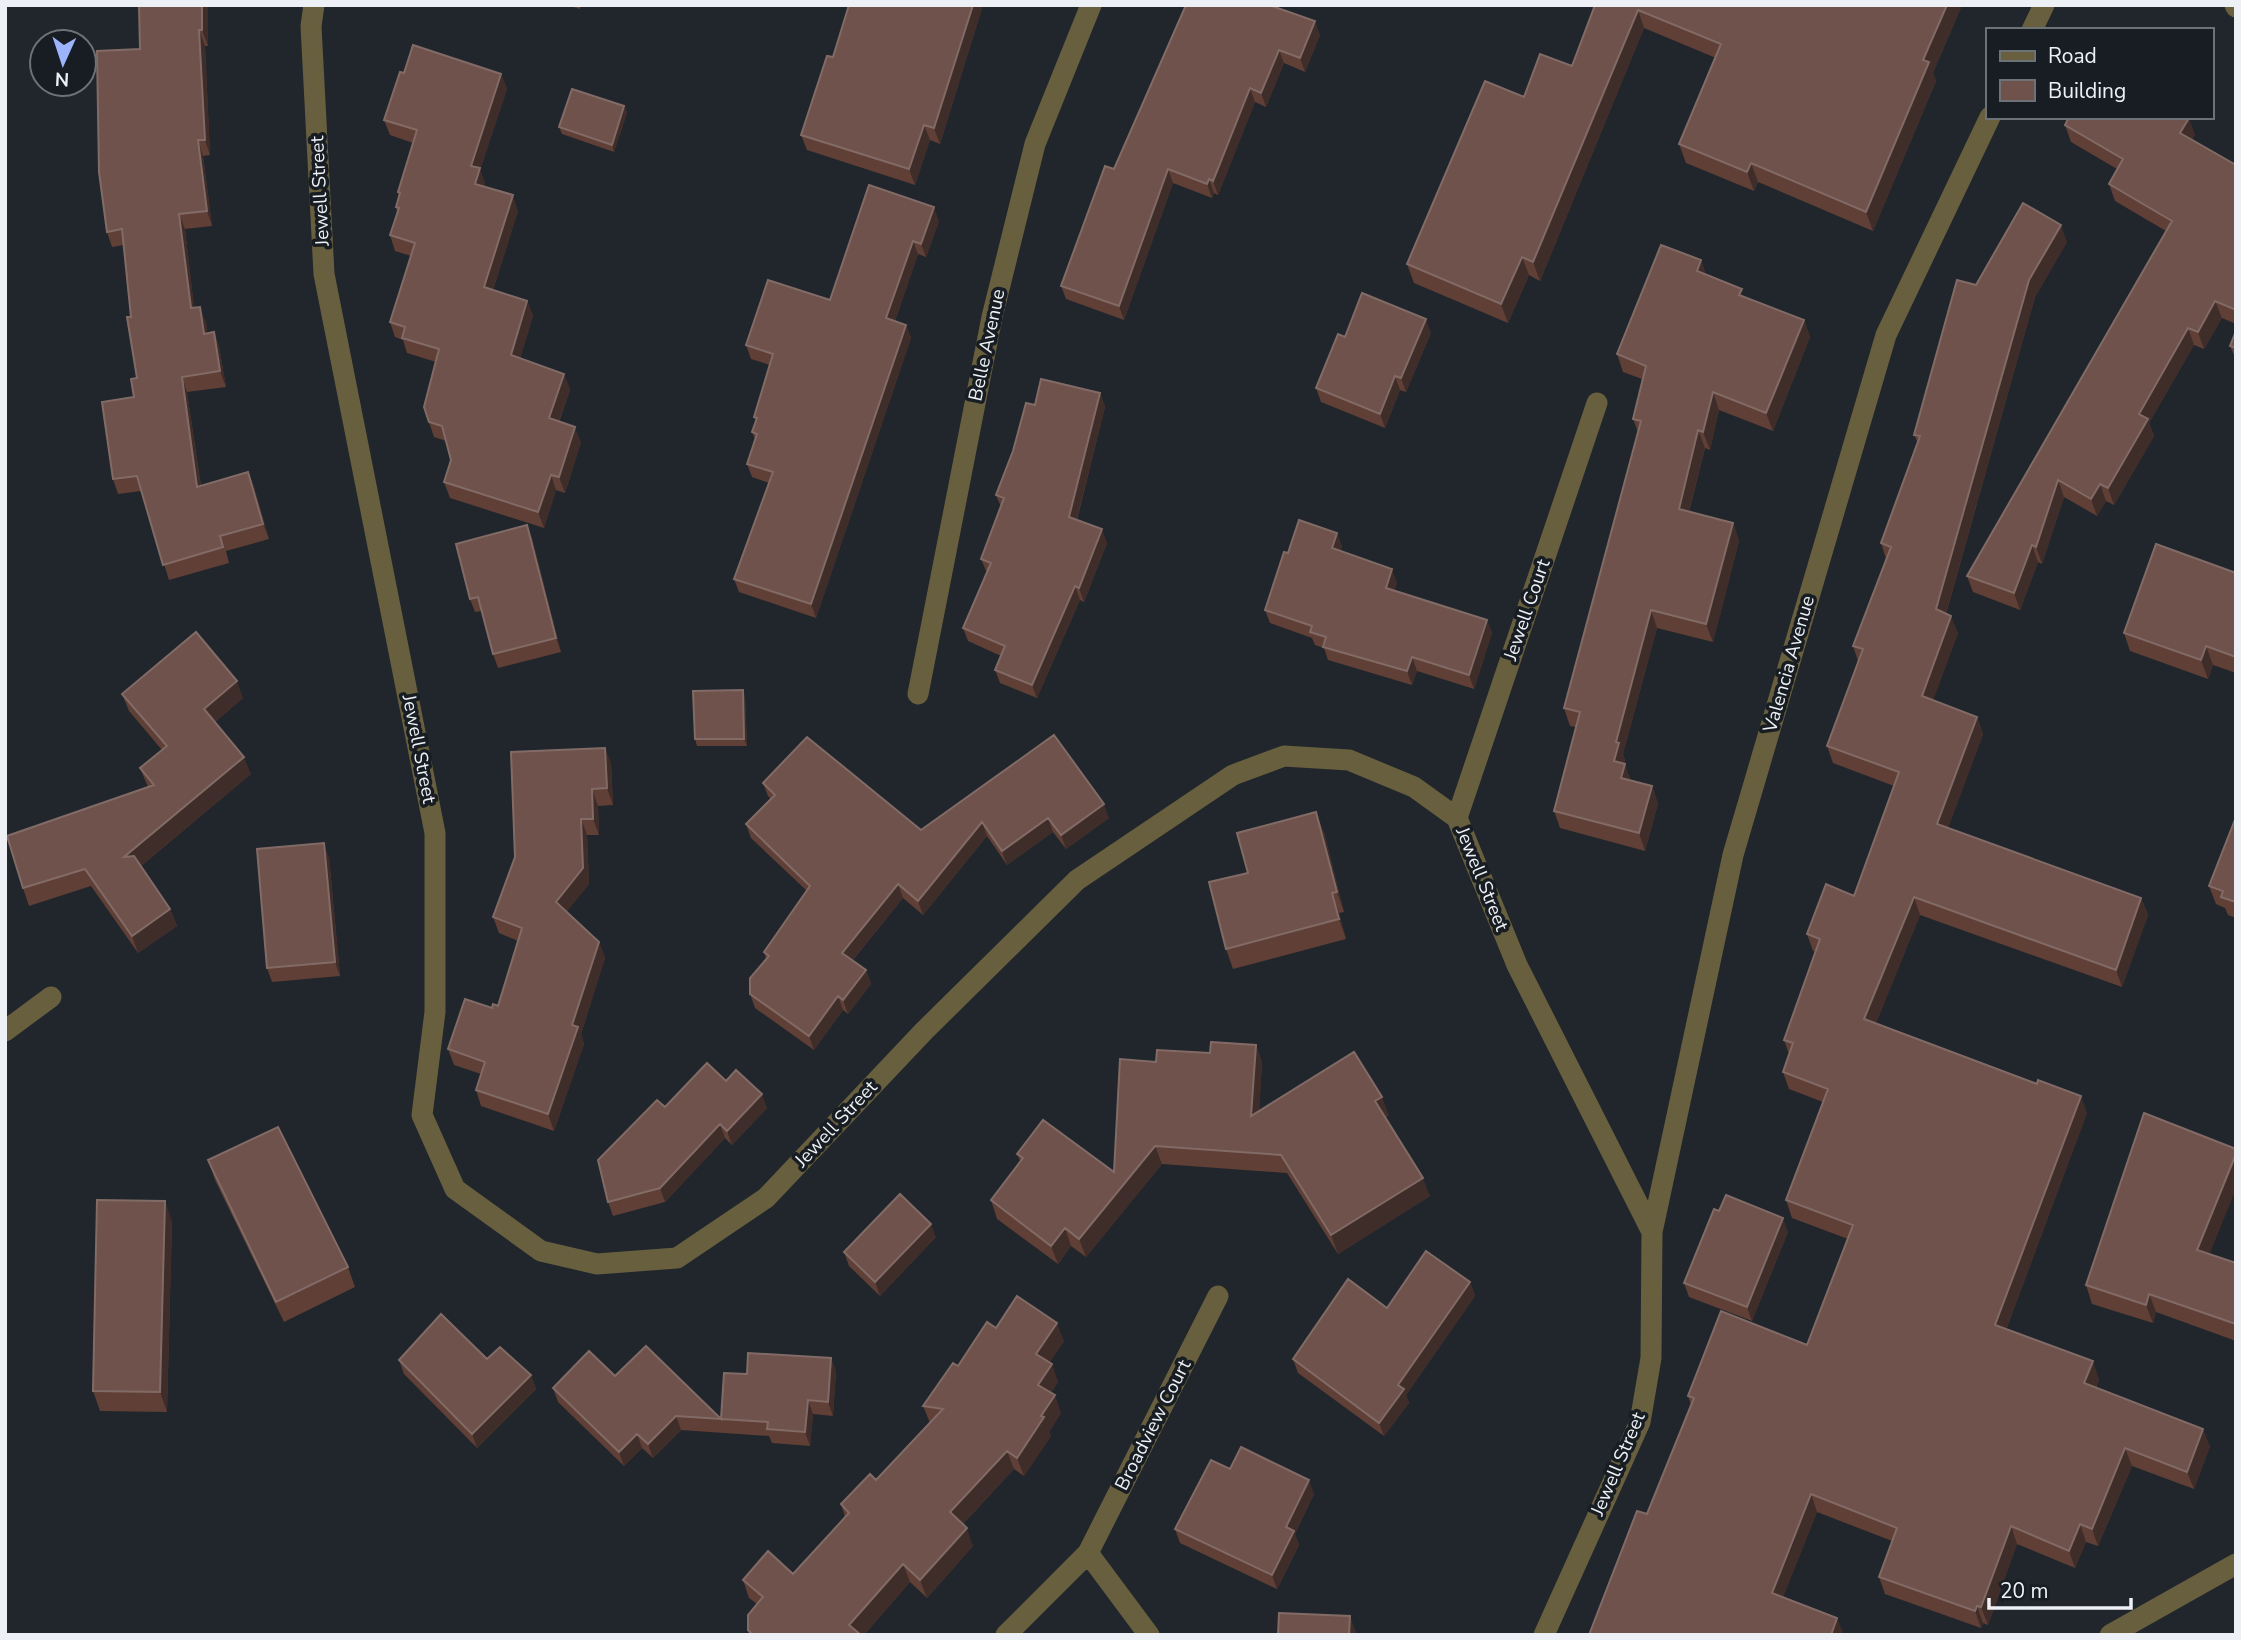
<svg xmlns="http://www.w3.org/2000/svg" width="2241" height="1640" font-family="'Nunito Sans',sans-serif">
  <rect width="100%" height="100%" fill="#20262c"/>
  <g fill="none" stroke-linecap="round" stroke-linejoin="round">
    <path stroke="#685f3e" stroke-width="21" d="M314,5L311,26L324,274L435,833V1012L422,1115L455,1189L541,1251L597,1264L677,1258L766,1198L924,1031L1077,880L1233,775L1284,756L1349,760L1414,787L1457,818L1517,965L1652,1232L1651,1358L1640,1422L1544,1635
      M2235,5L2236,7
      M2032,30L2044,5
      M918,694L992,317L1035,144L1091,5
      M1457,818L1597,403
      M5,1031L51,997
      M1652,1232L1733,855L1886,335L1990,117
      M1088,1553L1218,1296
      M1006,1635L1088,1553L1149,1635
      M2110,1635L2236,1564"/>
  </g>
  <path fill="#5f3f36" d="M208,5V46H205L210,155L203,156L212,226L185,229L194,308L206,322L207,333L214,332L219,347L226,387L187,392L201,486L248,472L254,487L269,539L226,551L229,563L169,580L141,491L118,494L113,479L134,397L137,378L124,245L112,247L107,232L140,49Z
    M567,5H581L580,9Z
    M983,5L940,144L930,140L915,185L807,150L801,135L833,57Z
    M1186,5L1320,35L1305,72L1284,63L1266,107L1255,102L1218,195L1214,193L1212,198L1173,183L1124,320L1066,299L1061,286L1114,169Z
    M1589,5H1962L1933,73L1936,81L1873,231L1758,182L1754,191L1686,163L1679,144L1716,58L1644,28L1540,281L1529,275L1508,323L1414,283L1407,264L1524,97L1572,66L1594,8Z
    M404,73L501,74L507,89L480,170L485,184L484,187L518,211L493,290L527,301L533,316L520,358L564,374L570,390L559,422L581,442L565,493L556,490L544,528L450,498L444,482L451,460L446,441L434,437L424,407L436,362L407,353L403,340L395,337L390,322L411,256L395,251L390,235L397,212L396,207L399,196L398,192L413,143L390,135L384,120Z
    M624,106L627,113L614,152L562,134L559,127Z
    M2065,125L2195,135L2192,140L2236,165V324L2222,318L2204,349L2194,345L2149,423L2154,436L2114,505L2106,501L2097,516L2064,497L2042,564L2038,562L2020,610L1973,592L1967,576L2166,231L2115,201L2109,184L2117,169L2071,142Z
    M939,221L926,257L918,254L895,321L906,325L911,338L816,618L739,592L734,579L769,483L752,477L747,464L755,439L752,432L756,422L754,417L770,365L751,359L746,345L830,300Z
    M2067,242L2035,297L1946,614L1958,633L1933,700L1977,717L1983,734L1948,828L2141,898L2148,915L2122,987L1920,915L1876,1023L2087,1113L2006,1330L2099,1379L2096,1388L2210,1446L2194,1489L2132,1466L2098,1546L2086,1542L2075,1568L2017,1544L1988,1625L1983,1623L1981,1628L1885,1594L1879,1577L1892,1541L1817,1512L1783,1597L1844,1635L1647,1514L1691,1405L1688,1396L1807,1345L1848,1239L1792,1218L1786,1200L1823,1102L1789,1089L1783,1072L1789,1054L1784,1040L1816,952L1813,951L1807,934L1854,896L1894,786L1833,763L1827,746L1858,661L1853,646L1886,559L1881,543L1918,443L1914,435L1976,285Z
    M1701,260L1706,275L1745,297L1804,320L1810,337L1773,431L1719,410L1710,450L1705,448L1689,512L1733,523L1739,541L1713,642L1657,628L1623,754L1625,760L1624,764L1631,781L1652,786L1658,804L1645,851L1560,828L1554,811L1576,727L1570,726L1564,708L1638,432L1633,419L1642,379L1623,372L1617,354Z
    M2236,331V360L2230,346Z
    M1431,333L1406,392L1400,390L1385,428L1321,402L1316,388L1345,337Z
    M1100,393L1105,407L1077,520L1107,543L1084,602L1080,600L1037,698L1000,683L995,670L1001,656L968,641L963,628L987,573L981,559L1001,507L996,495L1035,405Z
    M527,525L532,538L561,652L498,668L493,654L482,611L475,612L470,599Z
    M1337,533L1342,547L1340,551L1397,583L1394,591L1487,620L1492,633L1474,689L1417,671L1412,685L1328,660L1324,648L1315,645L1312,638L1270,623L1265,610L1288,553Z
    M2236,573V673L2213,665L2208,679L2130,651L2124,633Z
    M122,694L243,698L215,722L251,774L141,866L170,909L177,926L138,953L91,886L29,906L23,888L148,787L140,768L162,750L129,711Z
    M745,697L747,746H697L695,739Z
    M1054,735L1109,818L1066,849L1053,832L1007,865L987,836L923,915L903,898L853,960L866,970L871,984L848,1014L843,1010L814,1050L755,1008L750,994L766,959L764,952L807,891L751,838L746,824L771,799L768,796L763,783L921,830Z
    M605,748L611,764L613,805L598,806L599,835H587L589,884L566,912L599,942L605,958L581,1034L584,1044L554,1131L481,1106L476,1090L481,1074L454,1065L448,1049L492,1008L498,1006L518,941L499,933L493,917Z
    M2236,817V918L2228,915L2225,908L2216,904L2209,886Z
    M1324,832L1344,912L1339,913L1346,939L1233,969L1226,949L1248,873Z
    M329,857L340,976L272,982L267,968Z
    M1256,1045L1262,1063L1259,1111L1389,1115L1385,1118L1430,1196L1338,1254L1287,1173L1162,1164L1086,1257L1071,1246L1058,1264L997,1219L991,1200L1020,1161L1017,1154L1114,1172L1156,1062L1210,1053Z
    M726,1081L767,1108L732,1145L725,1138L665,1202L613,1216L608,1202L665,1107Z
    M208,1160L348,1267L355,1287L284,1322L215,1180Z
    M1719,1211L1788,1232L1752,1321L1689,1297L1684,1283Z
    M172,1221L167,1412L100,1411L93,1391Z
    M936,1237L880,1296L849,1266L844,1252Z
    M2209,1254L2236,1263V1341L2156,1312L2153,1323L2092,1304L2086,1285Z
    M1470,1282L1475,1296L1406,1395L1409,1403L1384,1436L1298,1373L1293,1359L1387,1308Z
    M996,1328L1064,1341L1049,1363L1058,1382L1051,1393L1061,1413L1049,1432L1051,1436L1024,1476L1014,1469L963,1524L973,1546L927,1598L910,1582L864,1635H749L748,1630L757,1604L749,1598L743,1580L793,1574L845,1517L841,1504L876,1480L930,1423L923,1406L958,1366Z
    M831,1358L836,1372L833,1416L813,1414L810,1446L772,1443L769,1436L681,1430L653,1458L642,1448L624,1466L558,1402L553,1388L721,1419L747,1374Z
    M487,1359L531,1375L536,1389L477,1448L404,1374L399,1360Z
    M1230,1469L1314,1494L1295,1534L1299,1545L1277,1589L1180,1543L1175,1529Z"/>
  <path fill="#3f2d2a" d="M202,5H208V46L202,30Z
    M973,5H983L940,144L934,128Z
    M1947,5H1962L1933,73L1936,81L1873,231L1866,212L1923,60Z
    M1638,10L1644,28L1540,281L1533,262Z
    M1315,21L1320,35L1305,72L1300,58Z
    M199,30L205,46L210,155L205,140Z
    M1279,50L1284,63L1266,107L1261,93Z
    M501,74L507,89L480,170L485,184L480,199L475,184L471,166Z
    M1250,88L1255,102L1218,195L1213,181Z
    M624,106L627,113L614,152L612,145Z
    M2189,118L2195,135L2187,150L2180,133Z
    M924,125L930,140L915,185L909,169Z
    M198,140L203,156L212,226L207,211Z
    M1751,163L1758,182L1754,191L1747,172Z
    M1168,169L1173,183L1124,320L1119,306Z
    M1209,179L1214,193L1212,198L1207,184Z
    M513,195L518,211L489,302L484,287Z
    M934,207L939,221L926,257L921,244Z
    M179,214L185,229L196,323L191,308Z
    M2061,225L2067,242L2035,297L1942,627L1936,609L2029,280Z
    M913,241L918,254L891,332L886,318Z
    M1522,257L1529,275L1508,323L1501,304Z
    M1701,260L1707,278L1697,271Z
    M527,301L533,316L516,370L511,355Z
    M2215,301L2222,318L2204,349L2198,332Z
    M200,307L206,322L209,349L204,334Z
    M1426,319L1431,333L1406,392L1401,378Z
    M1804,320L1810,337L1773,431L1766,413Z
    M906,325L911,338L816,618L811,604Z
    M2188,328L2194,345L2149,423L2154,436L2114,505L2108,488L2139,414Z
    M214,332L219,347L226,387L220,371Z
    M564,374L570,390L554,434L549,418Z
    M1395,376L1400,390L1385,428L1380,414Z
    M182,377L187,392L203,502L197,487Z
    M1713,392L1719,410L1710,450L1703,432Z
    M1100,393L1105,407L1074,530L1069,517Z
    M575,427L581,442L565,493L559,477Z
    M1698,430L1705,448L1685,526L1679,509Z
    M248,472L254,487L269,539L263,524Z
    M551,475L556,490L544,528L538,512Z
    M2058,480L2064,497L2042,564L2036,547Z
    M2100,484L2106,501L2097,516L2091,499Z
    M1733,523L1739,541L1713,642L1706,624Z
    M527,525L532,538L561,652L556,638Z
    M1102,529L1107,543L1084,602L1079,588Z
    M1337,533L1342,547L1337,562L1332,548Z
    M2032,545L2038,562L2020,610L2014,593Z
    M1392,569L1397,583L1391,602L1386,588Z
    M1075,586L1080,600L1037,698L1032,685Z
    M1651,610L1657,628L1623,754L1625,760L1621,779L1614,761L1616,742Z
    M1951,616L1958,633L1928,714L1922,696Z
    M1487,620L1492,633L1474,689L1469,675Z
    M2206,646L2213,665L2208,679L2201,660Z
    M1412,657L1417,671L1412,685L1407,671Z
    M237,681L243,698L210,726L204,709Z
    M743,690L745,697L747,746L744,739Z
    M1977,717L1983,734L1943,842L1937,824Z
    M605,748L611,764L613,805L607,788Z
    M244,757L251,774L131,874L124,857Z
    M1625,764L1631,782L1621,778Z
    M1652,786L1658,804L1645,851L1639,833Z
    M592,789L598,806L599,835L593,819Z
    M1104,804L1109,818L1066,849L1061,835Z
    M1316,812L1324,832L1344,912L1337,892Z
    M1048,818L1053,832L1007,865L1002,851Z
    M581,819L587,835L589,884L561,918L556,902Z
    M982,822L987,836L923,915L918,901Z
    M324,843L329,857L340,976L335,962Z
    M898,884L903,898L847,967L842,953Z
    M1332,893L1339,913L1346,939L1339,919Z
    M1914,897L1920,915L1871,1036L1864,1019Z
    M2141,898L2148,915L2122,987L2116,970Z
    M170,909L177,926L138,953L132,936Z
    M599,942L605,958L581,1034L584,1044L554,1131L548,1114L572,1025Z
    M866,970L871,984L848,1014L843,1000Z
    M838,996L843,1010L814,1050L809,1036Z
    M1256,1045L1262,1063L1258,1134L1251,1116Z
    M762,1094L767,1108L732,1145L727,1131Z
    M2081,1096L2087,1113L2001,1343L1995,1325Z
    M1382,1097L1389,1115L1381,1120L1375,1101Z
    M720,1124L725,1138L665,1202L660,1188Z
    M1155,1146L1162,1164L1086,1257L1079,1239Z
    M2236,1154V1189L2204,1268L2197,1250Z
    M1423,1178L1430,1196L1338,1254L1331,1235Z
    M165,1201L172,1221L167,1412L160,1392Z
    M1783,1218L1788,1232L1752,1321L1747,1307Z
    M931,1224L936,1237L880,1296L875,1282Z
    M1065,1228L1071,1246L1058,1264L1051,1246Z
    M1470,1282L1475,1296L1406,1395L1409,1403L1384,1436L1379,1423L1398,1385Z
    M2149,1294L2156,1312L2153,1323L2146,1305Z
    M1057,1323L1064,1341L1043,1372L1036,1354Z
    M831,1358L836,1372L833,1416L828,1402Z
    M2093,1361L2099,1379L2090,1401L2084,1383Z
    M1052,1364L1058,1382L1045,1403L1038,1385Z
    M531,1375L536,1389L477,1448L472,1434Z
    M1055,1395L1061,1413L1049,1432L1051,1436L1024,1476L1017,1458L1041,1416Z
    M808,1400L813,1414L810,1446L805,1432Z
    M676,1416L681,1430L653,1458L648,1444Z
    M2203,1429L2210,1446L2194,1489L2187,1472Z
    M637,1434L642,1448L624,1466L619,1452Z
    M2125,1448L2132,1466L2098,1546L2092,1529Z
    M1007,1451L1014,1469L957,1530L950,1512Z
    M1309,1480L1314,1494L1295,1534L1299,1545L1277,1589L1272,1575L1286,1527Z
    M1811,1494L1817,1512L1778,1610L1772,1593Z
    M2080,1524L2086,1542L2075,1568L2069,1551Z
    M2011,1526L2017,1544L1988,1625L1981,1607Z
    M967,1528L973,1546L927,1598L920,1580Z
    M903,1564L910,1582L864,1635H853L849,1625Z
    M1977,1606L1983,1623L1981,1628L1975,1611Z
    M1350,1616L1357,1635H1349Z
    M1837,1618L1844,1635H1831Z"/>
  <path fill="#6e524b" stroke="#826b66" stroke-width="2" d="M139,5H202V30H199L205,140H198L207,211L179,214L191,308L200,307L204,334L214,332L220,371L182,377L197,487L248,472L263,524L220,536L223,547L163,565L137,476L113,479L102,402L134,397L131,379L137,378L127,317H131L122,229L107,232L99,172L97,51L140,49Z
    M849,5H973L934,128L924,125L909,169L801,135L827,56L833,57Z
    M1186,5H1269L1315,21L1300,58L1279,50L1261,93L1250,88L1213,181L1209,179L1207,184L1168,169L1119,306L1061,286L1105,166L1114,169Z
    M1595,5H1947L1923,60L1929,62L1866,212L1751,163L1747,172L1679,144L1721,44L1638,10L1533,262L1522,257L1501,304L1407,264L1485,81L1524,97L1540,54L1572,66Z
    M413,45L501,74L471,166L480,168L475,184L513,195L484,287L527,301L511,355L564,374L549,418L575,427L559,477L551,475L538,512L444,482L451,460L442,426L429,422L424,407L439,349L402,338L405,327L390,322L415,243L390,235L399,208L396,207L400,193L398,192L417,130L384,120L400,72L404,73Z
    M572,89L624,106L612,145L559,127Z
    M2069,117H2188L2189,118L2180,133L2236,165V310L2215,301L2198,332L2188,328L2139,414L2148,419L2108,488L2100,484L2091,499L2058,480L2036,547L2032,545L2014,593L1967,576L2172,221L2109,184L2123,159L2065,125Z
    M869,185L934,207L921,244L913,241L886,318L906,325L811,604L734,579L773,472L747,464L757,434L752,432L757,418L754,417L773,354L746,345L768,280L830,300Z
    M2023,203L2061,225L2029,280L1936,609L1951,616L1922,696L1977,717L1937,824L2141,898L2116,970L1914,897L1864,1019L2037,1084L2038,1080L2081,1096L1995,1325L2093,1361L2084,1383L2203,1429L2187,1472L2125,1448L2092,1529L2080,1524L2069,1551L2011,1526L1981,1607L1977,1606L1975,1611L1879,1577L1897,1528L1811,1494L1772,1593L1837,1618L1831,1635H1589L1637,1511L1647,1514L1694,1398L1688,1396L1721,1311L1807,1345L1853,1225L1786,1200L1828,1089L1783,1072L1793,1043L1784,1040L1820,939L1807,934L1826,884L1854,896L1899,772L1827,746L1863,649L1853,646L1891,547L1881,543L1920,436L1914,435L1957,280L1976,285Z
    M1661,245L1701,260L1697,271L1742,289L1739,295L1804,320L1766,413L1713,392L1703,432L1698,430L1679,509L1733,523L1706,624L1651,610L1616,742L1619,743L1614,761L1625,764L1621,778L1652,786L1639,833L1554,811L1580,712L1564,708L1641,421L1633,419L1646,366L1617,354Z
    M1362,293L1426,319L1401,378L1395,376L1380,414L1316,388L1338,334L1345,337Z
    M2236,331V348L2230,346Z
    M1041,379L1100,393L1069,517L1102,529L1079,588L1075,586L1032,685L995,670L1005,646L963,628L991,563L981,559L1004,498L996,495L1013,451L1026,403L1035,405Z
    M1299,520L1337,533L1332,548L1392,569L1386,588L1487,620L1469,675L1412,657L1407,671L1323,647L1326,637L1310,632L1312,626L1265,610L1284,552L1288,553Z
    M527,525L556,638L493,654L478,597L470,599L456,544Z
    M2156,544L2236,573V657L2206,646L2201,660L2124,633Z
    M196,632L237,681L204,709L244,757L124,857L134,856L170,909L132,936L85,869L23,888L7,836L154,785L140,768L167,746L122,694Z
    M743,690L744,739H695L693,691Z
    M1054,735L1104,804L1061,835L1048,818L1002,851L982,822L918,901L898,884L842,953L866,970L843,1000L838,996L809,1036L750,994V978L769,956L764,952L810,886L746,824L775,795L763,783L807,737L921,830Z
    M605,748L607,788L592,789L593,819H581L583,868L556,902L599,942L572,1025L578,1027L548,1114L476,1090L485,1062L448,1049L465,999L492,1008L493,1004L498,1006L522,928L493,917L515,857L511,752Z
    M1316,812L1337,892L1332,893L1339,919L1226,949L1209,882L1248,873L1237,833Z
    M2236,817V902L2221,897L2223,891L2209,886Z
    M324,843L335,962L267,968L257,849Z
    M1211,1042L1256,1045L1251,1116L1354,1052L1382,1097L1375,1101L1423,1178L1331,1235L1281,1155L1155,1146L1079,1239L1065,1228L1051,1246L991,1200L1023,1158L1017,1154L1043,1120L1114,1172L1120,1059L1156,1062L1157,1050L1210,1053Z
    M707,1063L726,1081L736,1070L762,1094L727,1131L720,1124L660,1188L608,1202L598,1160L657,1100L665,1107Z
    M2144,1113L2236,1149V1154L2197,1250L2236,1263V1324L2149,1294L2146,1305L2086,1285Z
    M278,1127L348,1267L276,1302L208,1160Z
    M900,1194L931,1224L875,1282L844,1252Z
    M1726,1195L1783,1218L1747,1307L1684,1283L1714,1209L1719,1211Z
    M97,1200L165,1201L160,1392L93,1391Z
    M1426,1251L1470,1282L1398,1385L1404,1389L1379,1423L1293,1359L1348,1279L1387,1308Z
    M1017,1296L1057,1323L1036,1354L1052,1364L1038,1385L1055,1395L1041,1416L1044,1417L1017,1458L1007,1451L950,1512L967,1528L920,1580L903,1564L849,1625L861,1635H753L748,1630V1615L763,1597L743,1580L768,1551L793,1574L849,1513L841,1504L870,1474L876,1480L943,1409L923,1406L953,1363L958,1366L987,1322L996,1328Z
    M441,1314L487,1359L500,1347L531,1375L472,1434L399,1360Z
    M646,1346L721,1419L724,1373L747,1374L748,1353L831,1358L828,1402L808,1400L805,1432L767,1429L768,1422L676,1416L648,1444L637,1434L619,1452L553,1388L589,1351L615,1376Z
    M1241,1447L1309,1480L1286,1527L1294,1531L1272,1575L1175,1529L1211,1460L1230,1469Z
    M1279,1613L1350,1616L1349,1635H1278Z"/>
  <g text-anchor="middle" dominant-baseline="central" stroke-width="7" stroke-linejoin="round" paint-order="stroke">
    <g font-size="19" fill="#edf1f5" stroke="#171d22">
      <text transform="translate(320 191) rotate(-93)">Jewell Street</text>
      <text transform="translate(987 345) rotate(-78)">Belle Avenue</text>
      <text transform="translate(1527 610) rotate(-71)">Jewell Court</text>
      <text transform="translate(1789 664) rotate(-74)">Valencia Avenue</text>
      <text transform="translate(419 749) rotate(79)">Jewell Street</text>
      <text transform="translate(1482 879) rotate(68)">Jewell Street</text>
      <text transform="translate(836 1124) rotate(-47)">Jewell Street</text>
      <text transform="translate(1153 1425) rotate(-63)">Broadview Court</text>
      <text transform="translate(1618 1464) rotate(-67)">Jewell Street</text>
    </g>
  </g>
  <rect width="2241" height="1640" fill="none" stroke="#edf1f5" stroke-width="14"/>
  <rect x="1986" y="28" width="228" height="91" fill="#171d22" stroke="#6d7276" stroke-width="2"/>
  <rect x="2000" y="51" width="35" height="10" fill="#685f3e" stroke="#6d7276" stroke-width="2"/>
  <text x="2048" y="63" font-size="21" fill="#edf1f5">Road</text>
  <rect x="2000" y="80" width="35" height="21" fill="#6e524b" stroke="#6d7276" stroke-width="2"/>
  <text x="2048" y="98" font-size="21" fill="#edf1f5">Building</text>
  <g transform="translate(63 63) rotate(183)"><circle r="33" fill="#171d22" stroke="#6d7276" stroke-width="2"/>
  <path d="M0-5L12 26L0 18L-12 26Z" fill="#9cb4fd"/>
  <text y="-10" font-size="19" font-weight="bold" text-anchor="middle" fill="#edf1f5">N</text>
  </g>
  <path d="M1989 1598v10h142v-10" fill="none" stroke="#edf1f5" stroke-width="3.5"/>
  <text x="2000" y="1598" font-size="21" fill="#edf1f5" stroke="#171d22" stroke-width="5" paint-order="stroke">20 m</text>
</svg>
